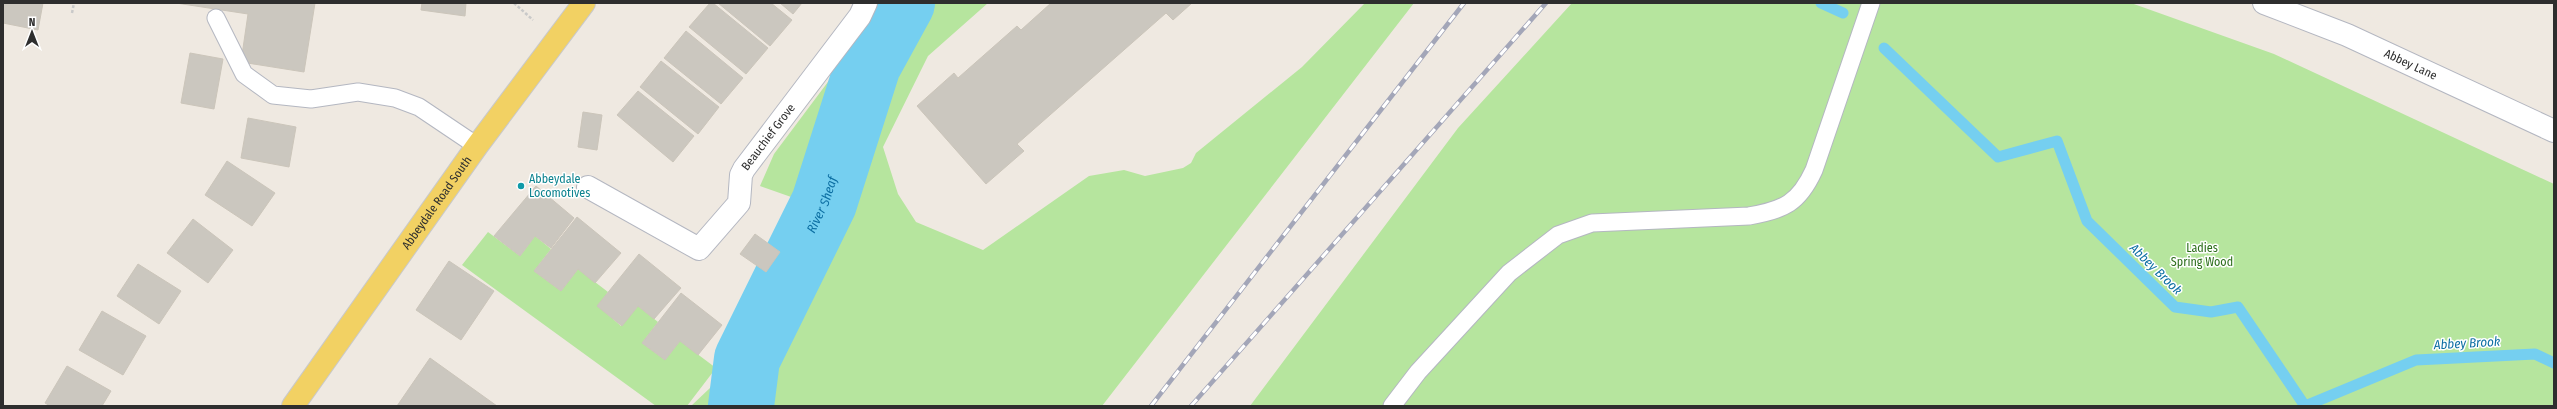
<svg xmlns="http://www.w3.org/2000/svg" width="2557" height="409" font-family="'Fira Sans Condensed',sans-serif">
  <rect width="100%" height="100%" fill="#efe9e1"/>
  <path fill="#b6e59e" d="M887,3H988L928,56L883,147L898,194L916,222L983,250L1089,176L1124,170L1145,176L1183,168L1191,163L1196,153L1302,67L1365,3H1414L1102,406H691L710,388L788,254L794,198L760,186L774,154Z
    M1572,3H2131L2274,54L2554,184V406H1250L1458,128Z
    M488,232L520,256L535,236L551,249L534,271L561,291L578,269L608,292L598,306L621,326L638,306L658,322L642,343L665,360L680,341L716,368L687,406H656L462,265Z"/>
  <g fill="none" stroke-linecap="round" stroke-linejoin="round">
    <path stroke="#75cff0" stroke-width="11" d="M1821,3L1843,13
      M1884,48L1998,157L2057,141L2087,221L2175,307L2211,312L2238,307L2305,406L2416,360L2535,354L2554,363"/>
    <path stroke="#75cff0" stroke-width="66" id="s1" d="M741,406L747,359L824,203L868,65L902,3"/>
  </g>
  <path fill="#cbc7bf" stroke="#cbc5ba" d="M3,3H43L38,30L3,23Z
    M176,3H315L304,72L241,62L248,14Z
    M422,3H466L465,16L421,10Z
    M710,3H713L768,48L746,74L689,27Z
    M718,3H771L792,20L770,46Z
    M780,3H802L793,14Z
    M1051,3H1192L1173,20L1166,13L1017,144L1024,151L986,184L917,106L954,73L958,78L1017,26L1021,30Z
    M686,31L743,78L721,104L664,58Z
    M190,53L223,59L214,109L181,103Z
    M661,61L719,107L698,134L640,87Z
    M638,91L694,136L673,162L617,115Z
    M583,112L602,115L597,150L578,147Z
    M248,118L296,127L289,167L241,158Z
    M227,161L275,193L252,226L205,195Z
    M536,186L574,218L551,248L535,236L520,256L494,236Z
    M577,217L621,253L595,283L578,269L561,291L534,271Z
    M193,219L233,250L208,283L167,253Z
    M755,234L780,252L766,272L740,254Z
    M639,254L681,288L654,319L638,306L622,326L597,306Z
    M449,261L494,291L461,340L416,310Z
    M138,264L181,291L159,324L117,296Z
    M681,293L722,325L698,355L680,341L665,360L642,343Z
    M102,311L146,336L123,375L79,350Z
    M430,358L497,406H397Z
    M67,366L111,391L102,406H50L45,403Z"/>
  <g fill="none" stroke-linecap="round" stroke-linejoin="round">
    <g stroke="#b4b7c1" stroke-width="19">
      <path id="lane" d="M216,18L244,74L273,95L311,99L358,92L395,98L419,107L477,146
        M1392,406L1418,372L1509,273L1558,235L1592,223L1749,216C1784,210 1799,203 1814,170L1871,3"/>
    </g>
    <g stroke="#b4b7c1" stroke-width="24">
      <g id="street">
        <path id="s2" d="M588,187L699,249L739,203L741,175L744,169L860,16L866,3"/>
      </g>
    </g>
    <g stroke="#b4b7c1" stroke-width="24">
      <g id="secondary">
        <path id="s3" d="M2264,3L2347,35L2554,131"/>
      </g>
    </g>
    <g stroke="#c9c9c9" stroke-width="24">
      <g id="primary">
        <path id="s4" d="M293,406L477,146L584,3"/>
      </g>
    </g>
    <path stroke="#c9c9c9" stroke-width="2.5" stroke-dasharray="3 2" stroke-linecap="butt" d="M514,3L533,20
      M72,13L74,3"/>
    <use href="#lane" stroke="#fff" stroke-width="17"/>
    <use href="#street" stroke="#fff" stroke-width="22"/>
    <use href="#secondary" stroke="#fff" stroke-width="22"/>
    <use href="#primary" stroke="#f2d163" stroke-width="22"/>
    <g stroke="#a3a6b8" stroke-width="4.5">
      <path id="rail" d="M1151,406L1464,3
        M1191,406L1546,3"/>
    </g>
    <use href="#rail" stroke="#fff" stroke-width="3" stroke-dasharray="9" stroke-linecap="butt"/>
  </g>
  <circle fill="#0f9aa8" stroke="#fff" stroke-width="1.5" cx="521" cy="186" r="4"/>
  <g text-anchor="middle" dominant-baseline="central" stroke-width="3" stroke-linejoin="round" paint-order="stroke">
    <g font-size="12" fill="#2e2e2e" stroke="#fff">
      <text stroke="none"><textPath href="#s3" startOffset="159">Abbey Lane</textPath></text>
      <text stroke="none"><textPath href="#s2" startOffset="263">Beauchief Grove</textPath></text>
      <text stroke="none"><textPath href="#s4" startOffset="249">Abbeydale Road South</textPath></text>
    </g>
    <g font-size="12" fill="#0d838f" stroke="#fff" text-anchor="start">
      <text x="529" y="179">Abbeydale<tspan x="529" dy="14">Locomotives</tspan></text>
    </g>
    <g font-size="12" fill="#2c6e1b" stroke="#fff">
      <text x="2202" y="248">Ladies<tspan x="2202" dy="14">Spring Wood</tspan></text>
    </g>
    <g font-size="13" font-style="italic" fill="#0d6fa3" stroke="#fff">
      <text stroke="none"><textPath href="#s1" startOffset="219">River Sheaf</textPath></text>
      <text transform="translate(2156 269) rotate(44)">Abbey Brook</text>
      <text transform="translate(2467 343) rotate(-3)">Abbey Brook</text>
    </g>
  </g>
  <rect width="2557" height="409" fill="none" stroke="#2e2e2e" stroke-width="8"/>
  <g transform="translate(32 32)" stroke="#ffffff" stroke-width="3" paint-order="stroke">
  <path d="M0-3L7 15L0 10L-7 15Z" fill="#2e2e2e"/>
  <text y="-6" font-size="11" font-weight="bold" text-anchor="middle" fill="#2e2e2e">N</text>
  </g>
</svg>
